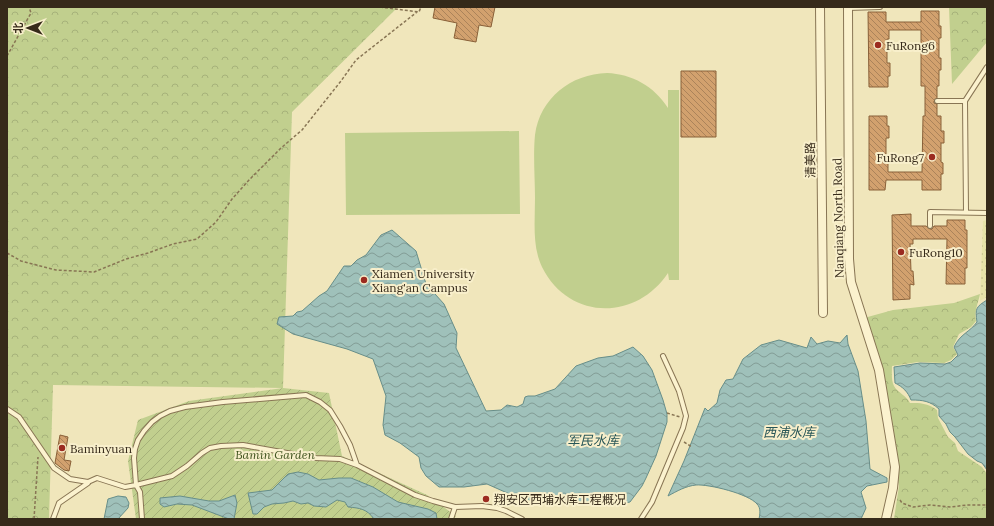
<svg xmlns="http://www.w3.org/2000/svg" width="994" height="526" font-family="Lora,'Noto Sans SC',serif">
  <defs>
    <pattern id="farmland-dots" width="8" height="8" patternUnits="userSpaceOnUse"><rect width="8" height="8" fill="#e7e3a8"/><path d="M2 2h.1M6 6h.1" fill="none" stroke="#c7c390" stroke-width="1.8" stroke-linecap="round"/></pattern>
    <pattern id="forest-crowns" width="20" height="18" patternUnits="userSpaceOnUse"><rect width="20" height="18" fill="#c1cf8e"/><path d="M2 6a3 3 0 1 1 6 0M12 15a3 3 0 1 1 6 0" fill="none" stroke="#a6b27a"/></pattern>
    <pattern id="garden-furrows" width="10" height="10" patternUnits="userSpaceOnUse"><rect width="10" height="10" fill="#c1cf8e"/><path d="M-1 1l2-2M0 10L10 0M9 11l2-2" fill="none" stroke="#a6b27a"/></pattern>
    <pattern id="water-waves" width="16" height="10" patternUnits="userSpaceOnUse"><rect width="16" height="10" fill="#9fc1ba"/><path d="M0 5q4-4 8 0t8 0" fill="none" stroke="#829d96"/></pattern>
    <pattern id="building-back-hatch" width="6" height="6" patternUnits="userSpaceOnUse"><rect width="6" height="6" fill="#d2a16e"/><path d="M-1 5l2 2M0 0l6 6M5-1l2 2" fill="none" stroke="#ab835a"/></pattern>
  </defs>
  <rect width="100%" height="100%" fill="#f0e6bb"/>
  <path fill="url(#farmland-dots)" d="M987,220V297L980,301L983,221Z"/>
  <path fill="#c1cf8e" d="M607,73C632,74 654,86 668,108V90H679V280H669L668,273C636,321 569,321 542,267C532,246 535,221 535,198C535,178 533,155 535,135C540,98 571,74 607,73Z
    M519,131L520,214L346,215L345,133Z"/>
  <path fill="url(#forest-crowns)" d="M7,7H398L292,112L283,388L53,385L49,519H7Z
    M949,7H987V42L952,84Z
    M980,294C978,304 974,311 976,321L971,327L959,334L953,347L957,354L951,360L944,363L918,362L892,366C892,372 891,380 894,386C898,393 906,395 910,403C920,403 928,403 937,410L938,418L948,437L955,443L958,451L982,467L987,474V519H894L899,486L874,349L864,318L893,310L954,303Z"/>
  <path fill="url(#garden-furrows)" d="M283,388L329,393L342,456L427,495L456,516L454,519H136L128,461L138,420L189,401Z"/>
  <path fill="url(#water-waves)" stroke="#678e89" d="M392,230L416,251L426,284L444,304L457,333L456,348L486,411L501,410L507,405L517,407L523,404L525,397L528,396H535L555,389L576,366L598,358L613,356L633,347L643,356L652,370L663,400L667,414V422L656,456L646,478L642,486L630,502L614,505L576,503L568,500L549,505L537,500H523L487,484L464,487H439L426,476L421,468L419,457L400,443L385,435L383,425L386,396L373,359L347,349L293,334L277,324L279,317L293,316L297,312L302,311L319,296L327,291L344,266H351L357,260L366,255L381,235Z
    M987,300V470L982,463L977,461L968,454L955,437L950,432L946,424L939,416V409C930,401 923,400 911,400C908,392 903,387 895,383L894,367L920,363L945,364L951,362L958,355L954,347C960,334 970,332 977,322C975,308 976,307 987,300Z
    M847,335L848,344L858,371L866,421L870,469L887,478V482L867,486L861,492L866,508L861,519H759C760,514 761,508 757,504C749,494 709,484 696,485C686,486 677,491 668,496L684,461L705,408L708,411L717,403L720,390L726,380L733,379L743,359L761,345L779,340L807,348L811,337L817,344L828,341L840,343Z
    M298,472L308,474L319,480L339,478H351L373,487L398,502L428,509L436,513L437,519H374C367,509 360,508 348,507L345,502L337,500L326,507L314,506L308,503L301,504L293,501L284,503L272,504L264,507L257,514H253L248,493L272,490L288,474Z
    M235,495L237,503L234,519H229L192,505L177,504L164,507L160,504V498L180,496L209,501H219Z
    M118,496L126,497L129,503L128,508L118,519H104L108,499Z"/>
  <path fill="url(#building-back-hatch)" stroke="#896038" d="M435,7H495L491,27L479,25L476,42L454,38L457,23L433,18Z
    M921,11H939V26H941V38H939V58H941V70H939V86H937V98L934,101V103L937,104V116H941V131H944V143H941V162L943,163V174H941V190H922V180H886L885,190H869V116H887V126H889V138H886V163H888V172H922L923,116H925V86H921V30H889V39H887V63H890V76H888V87H869L868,12H886V22H921Z
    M681,71H716V137H681Z
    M911,214V226H926L930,229H932L934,226H947V220H965V230H967V268H965V284H946L947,239H913V244H910L911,271H913L914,285L910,284V299L893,300L892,215Z
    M60,435L68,437L64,460L71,461L69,471L64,470L55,463Z"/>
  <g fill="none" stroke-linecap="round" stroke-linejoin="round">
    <g stroke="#887554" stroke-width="6">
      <path id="lane" d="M848,8L880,7
        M937,101H965
        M966,212L965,101L987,67
        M930,226V212L987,213
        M7,409L19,417L54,468L70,479L88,482L97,478L125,487L136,485L172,476L187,466L202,453L210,448L221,446L243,445L315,458L340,459L357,465L415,495L433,501L455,507L482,506L497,508L506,511L522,519
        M53,519L59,503L88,483
        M142,519L140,492L136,485L134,458L135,449L138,440L144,431L152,422L160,416L170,411L185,407L223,402L306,395L320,402L330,410L340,426L350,445L357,465
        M451,519L455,507
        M641,519L652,502L683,428L686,416L679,391L663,356"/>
    </g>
    <g stroke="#887554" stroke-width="10">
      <path id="street" d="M820,7L823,313
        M848,7L849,259L851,282L879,370L895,467L893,488L886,519"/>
    </g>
    <path stroke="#887554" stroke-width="1.5" stroke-dasharray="3 2" stroke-linecap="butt" d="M380,7L419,12L421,7
      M7,56L31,13L29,7
      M7,253L21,261L56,270L94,272L126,259L148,253L173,244L197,239L216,222L232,199L250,179L281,148L302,130L341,81L356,60L417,12
      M667,413L680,417
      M684,442L692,447
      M900,500L902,503L913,507L930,505L951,507L967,505H987
      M34,519L38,457"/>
    <use href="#lane" stroke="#fbf2ce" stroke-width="4"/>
    <use href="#street" stroke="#fbf2ce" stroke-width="8"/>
  </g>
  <g fill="#9b2b20" stroke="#f8efcb" stroke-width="1.5">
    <circle cx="878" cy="45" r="4"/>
    <circle cx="932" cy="157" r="4"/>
    <circle cx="901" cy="252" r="4"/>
    <circle cx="364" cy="280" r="4"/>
    <circle cx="62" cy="448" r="4"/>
    <circle cx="486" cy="499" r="4"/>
  </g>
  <g text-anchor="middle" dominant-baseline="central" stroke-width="4" stroke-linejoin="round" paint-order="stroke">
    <g font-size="12" fill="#362a1a" stroke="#f8efcb" text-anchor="start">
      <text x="886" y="45">FuRong6</text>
      <text x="924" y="157" text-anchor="end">FuRong7</text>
      <text x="909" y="252">FuRong10</text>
      <text x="372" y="273">Xiamen University<tspan x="372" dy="14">Xiang'an Campus</tspan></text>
      <text x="70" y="448">Baminyuan</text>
      <text x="494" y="499">翔安区西埔水库工程概况</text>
    </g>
    <g font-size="12" fill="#362a1a" stroke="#f8efcb">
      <text transform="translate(810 160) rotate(-91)">清美路</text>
      <text transform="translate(838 218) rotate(-91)">Nanqiang North Road</text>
    </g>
    <g font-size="12" font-style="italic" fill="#41541f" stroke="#f8efcb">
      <text x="275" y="454">Bamin Garden</text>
    </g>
    <g font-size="13" font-style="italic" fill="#285657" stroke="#f8efcb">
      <text x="789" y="432">西浦水库</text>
      <text x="593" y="440">军民水库</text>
    </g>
  </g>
  <rect width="994" height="526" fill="none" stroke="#362a1a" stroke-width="16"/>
  <g transform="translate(28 28) rotate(270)" stroke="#f8efcb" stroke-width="3" paint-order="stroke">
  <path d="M0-3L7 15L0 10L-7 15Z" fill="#362a1a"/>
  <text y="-6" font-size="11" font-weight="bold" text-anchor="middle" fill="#362a1a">北</text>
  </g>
</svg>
